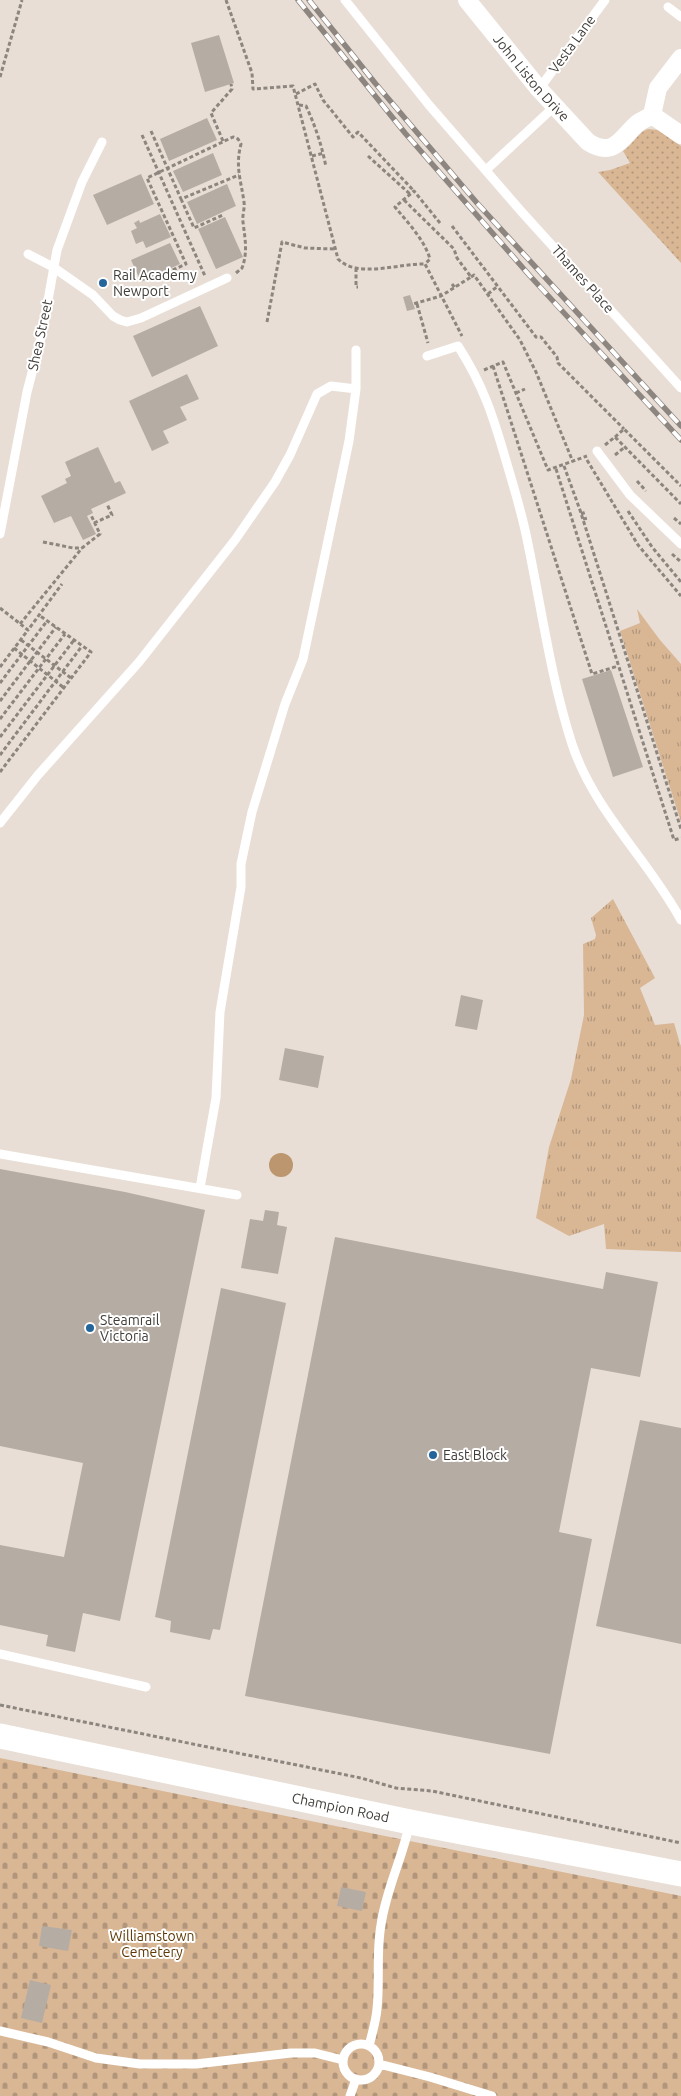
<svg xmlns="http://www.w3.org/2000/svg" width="681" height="2096" font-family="Ubuntu,sans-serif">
  <defs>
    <pattern id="grass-tufts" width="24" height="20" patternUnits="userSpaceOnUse" patternTransform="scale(1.25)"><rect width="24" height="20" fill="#d9b795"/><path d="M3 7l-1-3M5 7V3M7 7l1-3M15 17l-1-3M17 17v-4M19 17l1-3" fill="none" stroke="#b1967b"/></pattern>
    <pattern id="cemetery-stones" width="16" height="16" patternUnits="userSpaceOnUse" patternTransform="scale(1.25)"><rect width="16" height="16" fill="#d9b795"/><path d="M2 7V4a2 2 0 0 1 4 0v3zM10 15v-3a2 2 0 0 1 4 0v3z" fill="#b1967b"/></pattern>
    <pattern id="park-dots" width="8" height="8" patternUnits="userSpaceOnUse" patternTransform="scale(1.25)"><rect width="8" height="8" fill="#d9b795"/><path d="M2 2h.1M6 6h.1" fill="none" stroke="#b1967b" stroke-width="1.8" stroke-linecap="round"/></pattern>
  </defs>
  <rect width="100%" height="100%" fill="#e8ded5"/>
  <path fill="url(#grass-tufts)" d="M637,609L660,640L681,664V822L620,631L640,623Z
    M613,899L655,978L640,988L655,1025L674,1023L681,1047V1252L606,1249L604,1224L569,1236L536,1218L549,1147L571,1079L584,1015L583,944L595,939L596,935L591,918Z"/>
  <path fill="url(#cemetery-stones)" d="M0,1758L681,1896V2096H0Z"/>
  <path fill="url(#park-dots)" d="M648,129L658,130L681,146V263L598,172L610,170L630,163L623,151C633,145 637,133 648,129Z"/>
  <path fill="#bc966e" d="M269 1165a12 12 0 1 1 24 0a12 12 0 1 1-24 0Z"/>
  <path fill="#b5aca3" d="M219,35L234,83L205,92L191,43Z
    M207,118L217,140L169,161L160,139Z
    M213,153L222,175L183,192L173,171Z
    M141,174L154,204L107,225L93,195Z
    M227,184L236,206L197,224L187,202Z
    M160,214L171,237L146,248L143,241L136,244L131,231L137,228L134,223L139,220L140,223Z
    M225,217L243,257L216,269L198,229Z
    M170,243L180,264L141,282L131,260Z
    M410,295L415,309L407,311L403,297Z
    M200,306L218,346L152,377L133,336Z
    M187,374L199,399L180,407L187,420L163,431L169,443L152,451L129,401Z
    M98,447L115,483L120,481L126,493L91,509L93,513L87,516L96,534L83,540L71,516L54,523L41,496L67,483L65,479L71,476L65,462Z
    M611,670L643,767L613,777L582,679Z
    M461,995L483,1000L477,1030L455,1026Z
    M285,1048L324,1056L318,1088L279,1080Z
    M0,1169L125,1192L205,1210L120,1621L83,1613L75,1652L46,1646L48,1635L0,1625V1545L64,1557L83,1463L0,1446Z
    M265,1210L279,1212L277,1225L287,1227L278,1274L241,1268L250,1219L263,1221Z
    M335,1237L603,1289L606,1272L658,1282L640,1377L591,1368L559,1532L592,1539L550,1754L245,1696Z
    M221,1288L286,1303L220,1630L213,1629L210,1640L170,1632L171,1621L155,1617Z
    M640,1420L681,1428V1644L596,1626Z
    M341,1887L366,1892L362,1911L337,1906Z
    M42,1926L72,1930L68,1951L39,1946Z
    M30,1980L51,1985L42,2023L21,2018Z"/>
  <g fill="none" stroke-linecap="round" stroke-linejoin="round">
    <path stroke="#8c867f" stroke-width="3" stroke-dasharray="4 2.5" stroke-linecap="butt" d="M226,0L252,73L253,89L293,86L338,259C358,279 399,263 425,264
      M0,77L22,0
      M296,94L315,84L323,100L353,137L358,132L414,191
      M299,105L306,106C315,125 322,146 326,167
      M151,131L181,199L239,175
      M142,135L205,276
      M223,141L211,113L232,89L231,84
      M312,156L324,153
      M368,156L410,194
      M181,199L194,228L223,215
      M404,200L454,249L457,258L471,277L441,296L413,304
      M440,223L414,191L395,207C408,223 424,239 430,259L425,264L462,336
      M452,226L536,337H541L557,357L558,363L624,429
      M356,268V287H358
      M471,277L474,275L520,340L536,372L573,462
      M155,278L186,264L147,178L233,137L238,139L241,144C235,167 241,180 244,202C245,209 242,215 243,222C245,239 248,252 242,268L236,273
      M452,284L455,288
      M488,294L498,286
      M417,304L428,343
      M267,322L282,242L305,248L334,249
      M493,366L592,674L618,666
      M484,370L503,362L548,470L587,456
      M516,393L525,389
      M615,437L624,429L681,486
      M605,445L615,437L681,504
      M615,455L625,447
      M587,460L638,545L681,596
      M564,466L580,510L681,829
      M556,469L674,840L681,838
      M637,481L646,491
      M628,511L652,547L681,582
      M581,514L586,512
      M674,518L681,524
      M583,519L588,518
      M94,523L112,515L107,504
      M43,542L73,548H82
      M672,554L681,562
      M0,608L28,630L62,584
      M20,624L82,548L100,534L91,515
      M21,640L71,678
      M14,648L64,688
      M0,667L28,630
      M0,683L47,621
      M0,701L56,627
      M0,719L65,634
      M0,737L74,640
      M0,755L82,646
      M0,772L91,652L39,615
      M0,1705L361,1778L396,1788L432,1791L681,1843"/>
    <path stroke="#fff" stroke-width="9" d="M345,0L429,105L520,210L681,388
      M668,7L681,17
      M539,89L605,0
      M486,170L555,106
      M28,254L53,267L93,295L113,316L120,320L127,322L141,318L227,278
      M427,356L458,346C484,386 494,419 507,464C515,491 523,517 528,544C542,611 551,679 572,744C594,811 648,859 681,920
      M356,389V350
      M597,451L630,495L681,544
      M0,534L27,392L42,334L57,250L82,182L102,142
      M0,823L38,775L139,662L235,540L275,482L290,455L317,394L331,386L356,389L349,441L303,659L285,704L252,812L241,864V887L220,1012L216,1098L200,1188
      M0,1154L237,1195
      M0,1654L146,1687
      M0,2031L48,2042L96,2058L140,2064H196L291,2053H315L343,2060
      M343 2062a18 18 0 1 1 36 0a18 18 0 1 1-36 0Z
      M369,2046C372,2034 376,2021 377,2009C380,1981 376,1953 381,1925C386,1889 403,1857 410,1822
      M379,2064L430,2077L492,2096
      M350,2096L356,2079"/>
    <g stroke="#fff" stroke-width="18">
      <path id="s1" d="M467,0L539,89L588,142C615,159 622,136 638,123C642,120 648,118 652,115L658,88L681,58"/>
      <path d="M652,115L681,135"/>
    </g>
    <path stroke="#fff" stroke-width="25" id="s2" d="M0,1736L410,1822L681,1874"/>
    <g stroke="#8d8680" stroke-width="5.5">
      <path id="rail" d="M298,0L405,133L530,276L681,440
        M309,0L375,83L477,203L681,426"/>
    </g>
    <use href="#rail" stroke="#fff" stroke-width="4" stroke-dasharray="11" stroke-linecap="butt"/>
  </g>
  <g fill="#24659b" stroke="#fff" stroke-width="2">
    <circle cx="103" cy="283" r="5"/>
    <circle cx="90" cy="1328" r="5"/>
    <circle cx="433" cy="1455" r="5"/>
  </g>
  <g text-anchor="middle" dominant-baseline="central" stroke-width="4" stroke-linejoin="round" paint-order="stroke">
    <g font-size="14" fill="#403c38" stroke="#fff">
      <text transform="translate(572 44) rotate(-54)">Vesta Lane</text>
      <text stroke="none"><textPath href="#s1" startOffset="101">John Liston Drive</textPath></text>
      <text transform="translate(583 279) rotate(48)">Thames Place</text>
      <text transform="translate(40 335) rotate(-78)">Shea Street</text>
      <text stroke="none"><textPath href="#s2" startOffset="348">Champion Road</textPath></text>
    </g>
    <g font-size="14" fill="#403c38" stroke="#fff" text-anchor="start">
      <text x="113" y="275">Rail Academy<tspan x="113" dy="16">Newport</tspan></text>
      <text x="100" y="1320">Steamrail<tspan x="100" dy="16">Victoria</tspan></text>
      <text x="443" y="1455">East Block</text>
    </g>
    <g font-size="14" fill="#5f3905" stroke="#fff">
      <text x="152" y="1936">Williamstown<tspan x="152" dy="16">Cemetery</tspan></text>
    </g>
  </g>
</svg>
